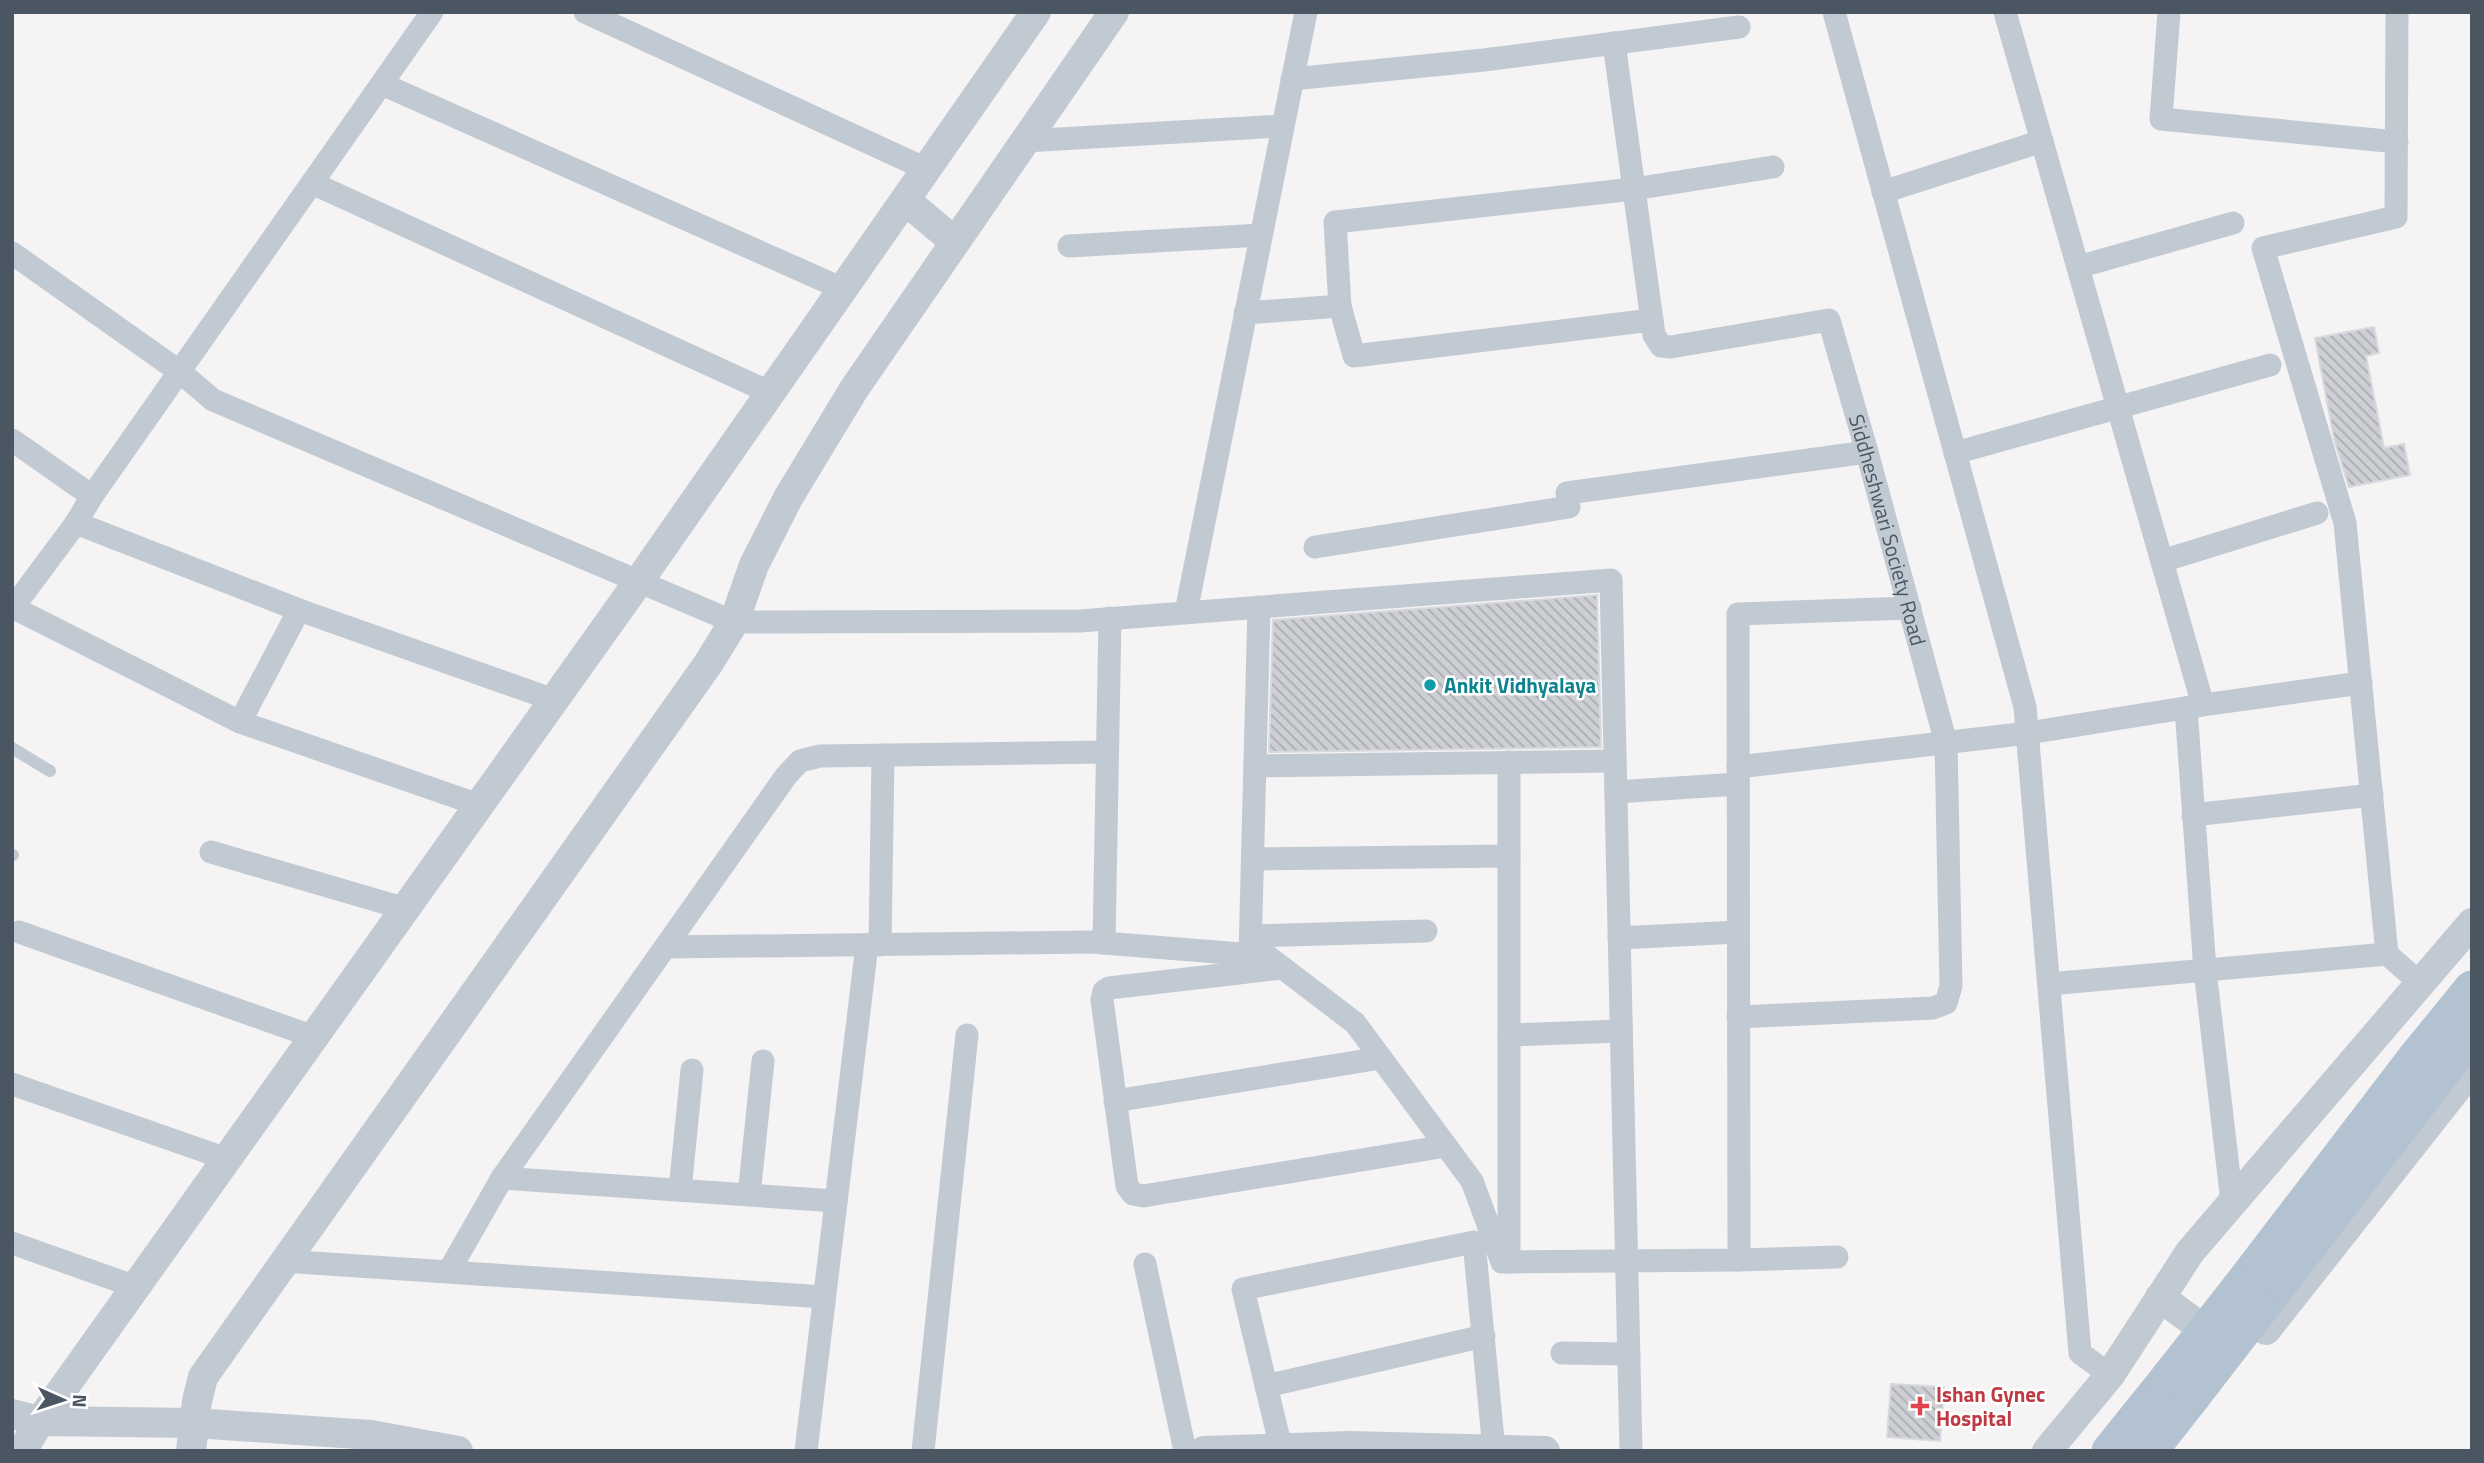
<svg xmlns="http://www.w3.org/2000/svg" width="2484" height="1463" font-family="'Titillium Web',sans-serif">
  <defs>
    <pattern id="building-back-hatch" width="6" height="6" patternUnits="userSpaceOnUse" patternTransform="scale(1.75)"><rect width="6" height="6" fill="#cdcfd5"/><path d="M-1 5l2 2M0 0l6 6M5-1l2 2" fill="none" stroke="#a8abb0"/></pattern>
  </defs>
  <rect width="100%" height="100%" fill="#f5f3f3"/>
  <path fill="url(#building-back-hatch)" stroke="#d7d9de" stroke-width="2" d="M2374,327L2379,353L2366,356L2384,448L2404,444L2410,475L2349,487L2334,439L2315,338Z
    M1597,595L1601,747L1269,752L1273,620Z
    M1891,1384L1944,1387L1940,1441L1887,1437Z"/>
  <g fill="none" stroke-linecap="round" stroke-linejoin="round">
    <path stroke="#c1cad2" stroke-width="12" d="M12,748L50,771
      M12,855H13"/>
    <g stroke="#c1cad2" stroke-width="23">
      <path d="M585,12L926,169"/>
      <path d="M1834,12L2025,707L2080,1353L2110,1375"/>
      <path d="M2005,12L2203,705"/>
      <path d="M2169,12L2161,119L2397,142"/>
      <path d="M2397,12L2396,217L2263,248L2345,523L2387,954L2421,984"/>
      <path id="s1" d="M1614,43L1654,335L1661,346L1671,347L1829,320L1867,452L1946,743L1951,986L1946,1003L1933,1008L1738,1017"/>
      <path d="M1292,79L1484,60L1739,27"/>
      <path d="M382,84L843,289"/>
      <path d="M1025,141L1282,126"/>
      <path d="M312,183L769,392"/>
      <path d="M1883,192L2042,141"/>
      <path d="M1069,246L1261,235"/>
      <path d="M12,253L180,372L213,400L734,622L1080,621L1611,580L1631,1451"/>
      <path d="M2078,267L2233,223"/>
      <path d="M1340,306L1354,356L1652,320"/>
      <path d="M1245,313L1340,306L1335,222L1634,189L1773,167"/>
      <path d="M12,440L92,496"/>
      <path d="M1955,453L2270,365"/>
      <path d="M76,523L299,610L554,700"/>
      <path d="M1315,547L1569,507L1567,493L1867,452"/>
      <path d="M2162,561L2317,513"/>
      <path d="M12,607L240,722L479,805"/>
      <path d="M12,609L76,523L92,496L432,12"/>
      <path d="M1186,612L1306,12"/>
      <path d="M2186,708L2205,970L2232,1202"/>
      <path d="M240,722L299,610"/>
      <path d="M1509,762V1262"/>
      <path d="M1255,766L1615,761"/>
      <path d="M1738,767L2028,733L2203,705L2361,683"/>
      <path d="M1616,792L1738,784"/>
      <path d="M2193,815L2372,795"/>
      <path d="M211,852L406,909"/>
      <path d="M1253,859L1509,856"/>
      <path d="M19,932L314,1037"/>
      <path d="M1251,936L1426,931"/>
      <path d="M1619,938L1738,932"/>
      <path d="M1104,943L1110,618"/>
      <path d="M880,945L883,755"/>
      <path d="M667,947L1091,942L1267,956L1355,1023L1472,1181L1502,1262L1739,1260L1837,1257"/>
      <path d="M1250,955L1259,607"/>
      <path d="M1282,968L1109,988L1104,991L1102,1000L1127,1186L1133,1194L1143,1196L1446,1146"/>
      <path d="M2049,984L2387,954"/>
      <path d="M1509,1035L1621,1031"/>
      <path d="M12,1084L227,1159"/>
      <path d="M1115,1101L1381,1058"/>
      <path d="M502,1178L786,776L800,761L820,756L1107,752"/>
      <path d="M680,1190L692,1070"/>
      <path d="M749,1195L763,1061"/>
      <path d="M12,1243L136,1287"/>
      <path d="M1739,1260L1738,614L1910,608"/>
      <path d="M283,1261L824,1297"/>
      <path d="M1145,1264L1185,1451"/>
      <path d="M449,1271L502,1178L836,1201"/>
      <path d="M1562,1353L1629,1354"/>
      <path d="M1266,1386L1484,1336"/>
      <path d="M1281,1448L1243,1289L1474,1242L1494,1450"/>
      <path d="M806,1451L867,945"/>
      <path d="M923,1451L967,1035"/>
    </g>
    <path stroke="#c1cad2" stroke-width="30" d="M905,200L955,242
      M2160,1297L2222,1343
      M2266,1330L2472,1069
      M12,1414L40,1421L194,1423L371,1435L458,1451
      M22,1451L40,1421L639,581L1036,12
      M191,1451L197,1401L203,1377L708,664L734,622L754,565L788,498L854,389L1114,12
      M1204,1451L1350,1446L1545,1451
      M2047,1451L2110,1375L2190,1252L2472,923"/>
    <path stroke="#b3c2d1" stroke-width="37" d="M2239,1289L2415,1059L2472,989
      M2261,1307L2472,1033
      M2110,1451L2168,1379
      M2149,1451L2193,1395"/>
    <path stroke="#b3c2d1" stroke-width="37" d="M2168,1379L2239,1289
      M2193,1395L2261,1307"/>
  </g>
  <circle fill="#0f9aa8" stroke="#fff" stroke-width="2.5" cx="1430" cy="685" r="7"/>
  <path fill="#e0444e" stroke="#fff" stroke-width="2.5" d="M1916.5 1395.5h7v7h7v7h-7v7h-7v-7h-7v-7h7z"/>
  <g text-anchor="middle" dominant-baseline="central" stroke-width="5" stroke-linejoin="round" paint-order="stroke">
    <g font-size="21" fill="#4a5661" stroke="#fff">
      <text stroke="none"><textPath href="#s1" startOffset="696">Siddheshwari Society Road</textPath></text>
    </g>
    <g font-size="21" font-weight="bold" fill="#0d838f" stroke="#fff" text-anchor="start">
      <text x="1444" y="685">Ankit Vidhyalaya</text>
    </g>
    <g font-size="21" font-weight="bold" fill="#be3a42" stroke="#fff" text-anchor="start">
      <text x="1936" y="1394">Ishan Gynec<tspan x="1936" dy="24">Hospital</tspan></text>
    </g>
  </g>
  <rect width="2484" height="1463" fill="none" stroke="#4a5661" stroke-width="28"/>
  <g transform="translate(63 1400) rotate(93)" stroke="#ffffff" stroke-width="5" paint-order="stroke">
  <path d="M0-5L12 26L0 18L-12 26Z" fill="#4a5661"/>
  <text y="-10" font-size="19" font-weight="bold" text-anchor="middle" fill="#4a5661">N</text>
  </g>
</svg>
